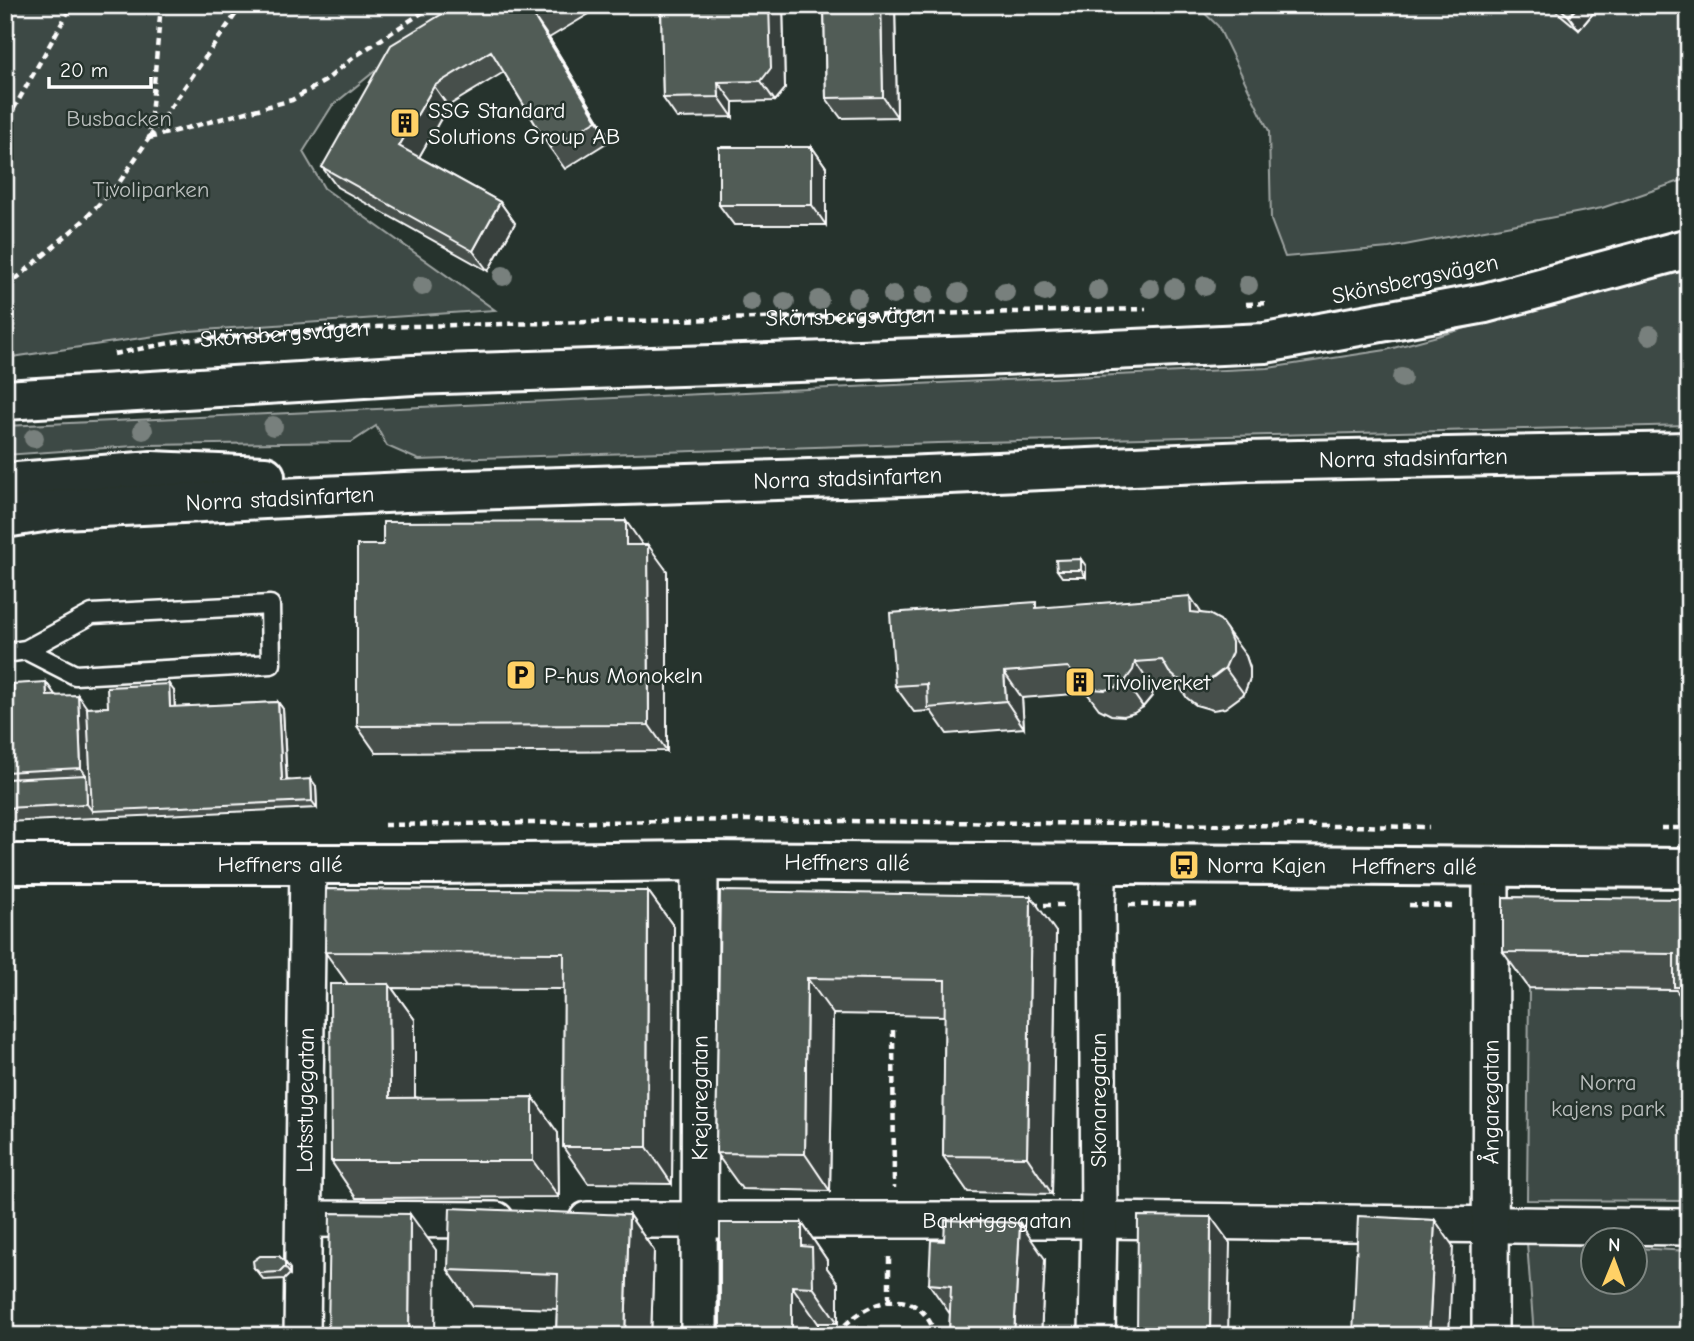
<svg xmlns="http://www.w3.org/2000/svg" width="1694" height="1341" font-family="'Comic Neue',sans-serif">
  <rect width="100%" height="100%" fill="#26332d"/>
  <filter id="ink" filterUnits="userSpaceOnUse"><feTurbulence type="fractalNoise" baseFrequency=".0143" numOctaves="2"/><feDisplacementMap in="SourceGraphic" scale="14" xChannelSelector="R" yChannelSelector="G"/><feConvolveMatrix kernelMatrix="1 2 1 2 8 2 1 2 1" color-interpolation-filters="sRGB"/></filter>
  <g filter="url(#ink)">
    <path fill="#3e4944" stroke="#9ea4a2" stroke-width="2" d="M5,5H456L332,106L303,152L324,188L495,310L189,331L5,358Z
      M1196,5H1689V178L1602,208L1389,248L1285,257L1271,220L1269,131L1218,26Z
      M1689,267V425L938,443L419,460L387,446L376,426L352,442L149,445L5,455V426L1268,368L1386,350Z
      M1529,988L1689,990V1201L1527,1200Z
      M1527,1243L1592,1246V1282H1634L1635,1248L1689,1251V1336H1534Z"/>
    <g fill="none" stroke-linecap="round" stroke-linejoin="round">
      <g stroke="#fff" stroke-width="23">
        <path id="lane" d="M5,653L26,650L92,614L270,605L271,664L75,675L26,650"/>
      </g>
      <g stroke="#fff" stroke-width="40">
        <g id="street">
          <path d="M304,1219L496,1220"/>
          <path id="s2" d="M587,1220H1099L1689,1227"/>
          <path id="s3" d="M302,1336L308,864"/>
          <path id="s4" d="M699,1336L700,861"/>
          <path d="M1097,1336L1099,1220L1097,906L1099,864"/>
          <path id="s5" d="M1490,1336L1491,866"/>
        </g>
      </g>
      <g stroke="#fff" stroke-width="44">
        <g id="secondary">
          <path d="M5,400L413,375L979,356L1265,343L1485,303L1689,248"/>
          <path d="M5,483L152,471L265,476"/>
          <path id="s6" d="M5,518L61,509L405,492L903,476L1248,461L1689,452"/>
          <path id="s7" d="M5,864H436L700,861L1689,868"/>
        </g>
      </g>
      <g stroke="#fff" stroke-width="4.5" stroke-dasharray="7 5" stroke-linecap="butt">
        <path d="M5,118L12,112L72,5"/>
        <path d="M149,138L292,100L325,81L354,57L434,5"/>
        <path d="M149,138L242,5"/>
        <path d="M5,287L22,274L83,221L119,183L149,138L161,5"/>
        <path d="M1246,304L1268,303"/>
        <path id="s1" d="M114,354L185,340L374,327L1146,309"/>
        <path d="M384,825L746,820L1429,827"/>
        <path d="M1661,828H1689"/>
        <path d="M1032,905H1065"/>
        <path d="M1129,905L1198,904"/>
        <path d="M1409,905L1457,906"/>
        <path d="M893,1030L894,1188"/>
        <path d="M889,1300V1252"/>
        <path d="M842,1336V1328C873,1297 919,1284 936,1336"/>
      </g>
      <use href="#lane" stroke="#26332d" stroke-width="18"/>
      <use href="#street" stroke="#26332d" stroke-width="35"/>
      <use href="#secondary" stroke="#26332d" stroke-width="38"/>
    </g>
    <g fill="#78807d">
      <circle cx="503" cy="276" r="10"/>
      <circle cx="1248" cy="285" r="10"/>
      <circle cx="422" cy="286" r="10"/>
      <circle cx="1205" cy="286" r="10"/>
      <circle cx="1150" cy="288" r="10"/>
      <circle cx="1174" cy="288" r="10"/>
      <circle cx="1098" cy="290" r="10"/>
      <circle cx="1005" cy="292" r="10"/>
      <circle cx="1045" cy="292" r="10"/>
      <circle cx="959" cy="293" r="10"/>
      <circle cx="893" cy="295" r="10"/>
      <circle cx="924" cy="295" r="10"/>
      <circle cx="857" cy="297" r="10"/>
      <circle cx="819" cy="300" r="10"/>
      <circle cx="751" cy="302" r="10"/>
      <circle cx="785" cy="302" r="10"/>
      <circle cx="1650" cy="335" r="10"/>
      <circle cx="1402" cy="378" r="10"/>
      <circle cx="273" cy="426" r="10"/>
      <circle cx="143" cy="430" r="10"/>
      <circle cx="34" cy="438" r="10"/>
    </g>
    <path fill="#464f4b" stroke="#fff" stroke-width="2" d="M457,5H604L549,38L611,140L565,169L550,148L504,72L448,106L419,157L500,202L515,223L488,271L337,187L322,167Z
      M661,5H783L785,89L775,101L733,102V117L677,118L663,98Z
      M824,5H895L897,117L841,118L826,98Z
      M1549,5H1600L1579,30Z
      M812,147L826,167V225H734L719,205Z
      M643,545L667,571V751L376,753L357,726Z
      M1086,566V577H1062L1057,570Z
      M1040,608L1201,613L1246,656L1250,668V678L1244,694L1225,708L1213,710L1196,705L1187,698L1179,686L1153,688L1152,696L1143,707L1134,713L1124,716L1111,715L1099,709L1087,693L1022,698L1024,728L947,734L931,711L914,712L895,686Z
      M46,682L55,695L87,708L108,707L174,691L175,707L278,702L283,709L287,780L316,786L317,808L5,822V697H14Z
      M648,891L674,927L672,1184L588,1183L563,1147L564,989L392,988L415,1020V1097L558,1133L559,1197L356,1198L331,1161L348,984L325,952Z
      M720,891L1056,932L1052,1194L968,1192L943,1156L945,1016L833,1014L830,1191L742,1189L716,1153Z
      M1689,899V1008L1676,990L1529,988L1503,952Z
      M629,1215L654,1251L651,1336H556L557,1309L473,1306L448,1270Z
      M802,1223L827,1260V1268L838,1283V1323H818V1336H720Z
      M1045,1259L1041,1336H949L950,1314L929,1284Z
      M285,1262L290,1269V1274L285,1279L264,1280L254,1268Z"/>
    <path fill="#39403d" stroke="#fff" stroke-width="2" d="M769,5H783L785,89L775,101L761,81Z
      M881,5H895L897,117L883,97Z
      M1579,5H1600L1579,30L1569,16Z
      M535,18L549,38L611,140L597,120Z
      M718,82L733,102V117L719,97Z
      M434,86L448,106L414,166L399,146Z
      M812,147L826,167V225L812,205Z
      M500,202L515,223L488,271L473,251Z
      M626,521L644,547L626,545Z
      M648,545L667,571V751L649,725Z
      M1081,559L1086,566V577L1081,570Z
      M1190,596L1208,623L1191,612Z
      M1227,630L1246,656L1250,668V678L1244,694L1225,668Z
      M1135,662L1153,688L1152,696L1143,707L1125,681Z
      M1004,672L1022,698L1024,728L1006,701Z
      M46,682L60,702L47,696Z
      M169,684L174,691L175,714L170,707Z
      M78,695L92,715V811L87,804L86,775L81,768Z
      M278,702L283,709L287,788L282,781Z
      M311,779L316,786L317,808L312,801Z
      M648,891L674,927L672,1184L647,1147Z
      M1031,896L1056,932L1052,1194L1027,1157Z
      M807,978L833,1014L830,1191L805,1154Z
      M389,984L415,1020V1134L390,1098Z
      M533,1097L558,1133L559,1197L533,1161Z
      M410,1214L436,1250L435,1336H409Z
      M629,1215L654,1251L651,1336H625Z
      M1211,1217L1230,1243L1228,1336H1210Z
      M1435,1220L1453,1246L1449,1336H1429Z
      M802,1223L827,1260V1268L838,1283V1323L813,1287L802,1246Z
      M1020,1223L1045,1259L1041,1336H1014Z
      M285,1262L290,1269V1274L285,1267Z
      M792,1286L818,1323V1336H792Z"/>
    <path fill="#515c57" stroke="#fff" stroke-width="2" d="M457,5H556L535,18L597,120L550,148L491,51L434,86L399,146L500,202L473,251L322,167L391,45Z
      M661,5H769L771,68L761,81L718,82L719,97L663,98Z
      M824,5H881L883,97L826,98Z
      M1556,5H1579L1569,16Z
      M719,147H812V205H719Z
      M626,521V545H648L649,725L357,726V545H383V522Z
      M1081,559V570H1057L1056,560Z
      M1190,596L1191,612L1209,614L1220,620L1227,630L1232,642V652L1225,668L1207,682L1195,683L1177,679L1169,672L1162,660L1135,662L1133,670L1125,681L1116,687L1105,690L1092,689L1080,683L1068,667L1004,672L1006,701L928,708L927,684L895,686L890,613L1036,602V608Z
      M46,682L47,696L78,695L81,768L5,772V697H14L13,684Z
      M169,684L170,707L278,702L282,781L311,779L312,801L92,811L87,708L108,707L107,687Z
      M86,775L87,804L5,808V779Z
      M326,889L648,891L647,1147H563L564,953L325,952Z
      M720,891L1031,896L1027,1157L943,1156L945,980L807,978L805,1154L716,1153Z
      M1503,897L1689,899V987H1674V954L1503,952Z
      M330,984H389L390,1098L533,1097V1161H331Z
      M450,1208L629,1215L625,1336H556L558,1274L448,1270Z
      M330,1213L410,1214L409,1336H328Z
      M1138,1216L1211,1217L1210,1336H1137Z
      M1358,1216L1435,1220L1429,1336H1353Z
      M945,1220L1020,1223L1014,1336H949L951,1286L929,1284L931,1240L944,1241Z
      M720,1223H802V1246L812,1247L813,1287L792,1286V1336H720Z
      M260,1256H279L285,1262V1267L280,1272L260,1273L254,1268L253,1261Z"/>
  </g>
  <defs>
    <g id="building-square" transform="scale(1.575)"><rect x="-9" y="-9" width="18" height="18" rx="4" fill="#ffd166" stroke="#26332d"/><path d="M-4-6H4V6H1V3H-1V6H-4ZM-2.5-4.3h1.7v1.8h-1.7ZM.8-4.3h1.7v1.8H.8ZM-2.5-1h1.7V.8h-1.7ZM.8-1h1.7V.8H.8Z" fill="#111"/></g>
    <g id="parking-square" transform="scale(1.575)"><rect x="-9" y="-9" width="18" height="18" rx="4" fill="#ffd166" stroke="#26332d"/><path d="M-3.5-5.5H1a3.5 3.5 0 0 1 0 7H-1V5.5H-3.5ZM-1-3.4V-.6H.8a1.4 1.4 0 0 0 0-2.8Z" fill="#111"/></g>
    <g id="bus-square" transform="scale(1.575)"><rect x="-9" y="-9" width="18" height="18" rx="4" fill="#ffd166" stroke="#26332d"/><path d="M-5-6H5V4H4V6H2V4H-2V6H-4V4H-5ZM-3.5-4V0h7V-4ZM-3.5 1.2v1.5H-2V1.2ZM2 1.2v1.5H3.5V1.2Z" fill="#111"/></g>
  </defs>
  <g fill-rule="evenodd">
    <use href="#building-square" x="405" y="123"/>
    <use href="#parking-square" x="521" y="675"/>
    <use href="#building-square" x="1080" y="682"/>
    <use href="#bus-square" x="1184" y="865"/>
  </g>
  <g text-anchor="middle" dominant-baseline="central" stroke-width="5" stroke-linejoin="round" paint-order="stroke">
    <g font-size="23" fill="#fff" stroke="#26332d" text-anchor="start">
      <text x="428" y="110">SSG Standard<tspan x="428" dy="26">Solutions Group AB</tspan></text>
      <text x="544" y="675">P-hus Monokeln</text>
      <text x="1103" y="682">Tivoliverket</text>
      <text x="1207" y="865">Norra Kajen</text>
    </g>
    <g font-size="23" fill="#bbbfbe" stroke="#26332d">
      <text x="119" y="118">Busbacken</text>
      <text x="151" y="189">Tivoliparken</text>
      <text x="1608" y="1082">Norra<tspan x="1608" dy="26">kajens park</tspan></text>
    </g>
    <g font-size="23" fill="#fff" stroke="#26332d">
      <text transform="translate(1415 279) rotate(-12)">Skönsbergsvägen</text>
      <text stroke="none"><textPath href="#s1" startOffset="738">Skönsbergsvägen</textPath></text>
      <text stroke="none"><textPath href="#s1" startOffset="172">Skönsbergsvägen</textPath></text>
      <text stroke="none"><textPath href="#s6" startOffset="1410">Norra stadsinfarten</textPath></text>
      <text stroke="none"><textPath href="#s6" startOffset="844">Norra stadsinfarten</textPath></text>
      <text stroke="none"><textPath href="#s6" startOffset="276">Norra stadsinfarten</textPath></text>
      <text stroke="none"><textPath href="#s7" startOffset="842">Heffners allé</textPath></text>
      <text stroke="none"><textPath href="#s7" startOffset="275">Heffners allé</textPath></text>
      <text stroke="none"><textPath href="#s7" startOffset="1409">Heffners allé</textPath></text>
      <text stroke="none"><textPath href="#s4" startOffset="238">Krejaregatan</textPath></text>
      <text stroke="none"><textPath href="#s3" startOffset="236">Lotsstugegatan</textPath></text>
      <text transform="translate(1098 1100) rotate(-90)">Skonaregatan</text>
      <text stroke="none"><textPath href="#s5" startOffset="234">Ångaregatan</textPath></text>
      <text stroke="none"><textPath href="#s2" startOffset="410">Barkriggsgatan</textPath></text>
    </g>
  </g>
  <rect width="1694" height="1341" fill="none" stroke="#26332d" stroke-width="28"/>
  <rect x="14" y="14" width="1666" height="1313" fill="none" stroke="#fff" stroke-width="2.5" filter="url(#ink)"/>
  <g transform="translate(1614 1261) rotate(1)"><circle r="33" fill="#26332d" stroke="#7d8581" stroke-width="2"/>
  <path d="M0-5L12 26L0 18L-12 26Z" fill="#ffd166"/>
  <text y="-10" font-size="19" font-weight="bold" text-anchor="middle" fill="#ffffff">N</text>
  </g>
  <path d="M49 77v10h102v-10" fill="none" stroke="#ffffff" stroke-width="3.5"/>
  <text x="60" y="77" font-size="21" fill="#ffffff" stroke="#26332d" stroke-width="5" paint-order="stroke">20 m</text>
</svg>
